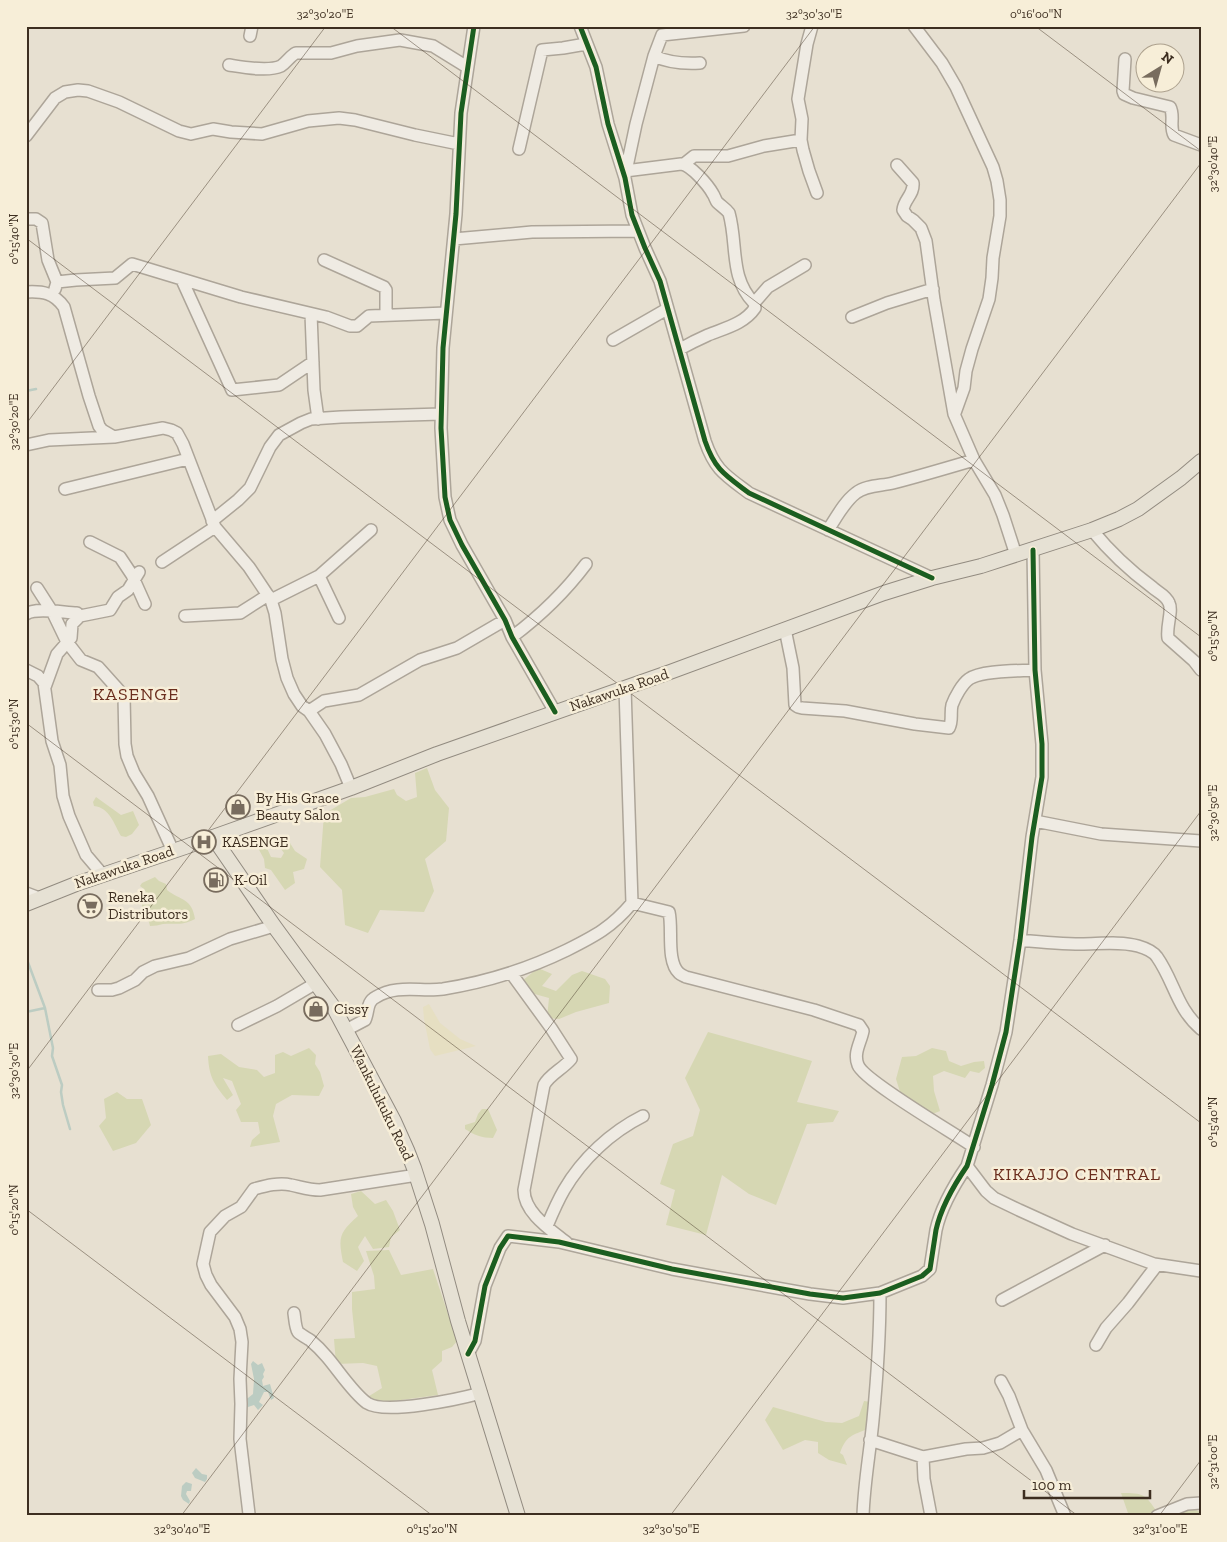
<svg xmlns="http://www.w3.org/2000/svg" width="1227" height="1542" font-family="'Zilla Slab',serif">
  <rect width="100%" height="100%" fill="#e7e0d1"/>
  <path fill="#e6dfc2" d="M429,1004L440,1023L460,1039L476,1046L435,1056L430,1049L424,1019L423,1007Z"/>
  <path fill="#d6d7b3" d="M427,768L435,790L449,808L446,841L425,859L434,891L424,912L380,910L368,933L345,925L342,890L320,867L324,814L351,798L365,797L394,789L397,795L406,801L417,797L415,773Z
    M96,797L121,815L133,811L139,825L132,834L126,837L121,836C114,824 110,808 94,806L93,802Z
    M280,841L285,844L290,843L295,851L307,859L304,869L293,872L295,883L285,890L271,870L265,868L264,859L257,846L265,844L271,857L281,858L284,853L278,845Z
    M155,877L159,881L166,884L167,890C181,901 192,898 195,919C181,926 177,923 163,924C159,925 155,926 150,926L147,914L142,908V895L146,892L144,889L140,886L142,883Z
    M538,968L552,974L542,986L556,991L572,975L582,971L605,979L610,986L609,1003L576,1012L559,1019L547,1018L549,998L531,993L522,981Z
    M708,1032L812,1061L797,1102L839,1111L833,1122L807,1124L776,1205L749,1194L722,1175L706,1235L666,1225L675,1190L660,1184L673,1144L693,1136L700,1110L685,1078Z
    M309,1048L316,1055L315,1064L320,1072L324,1086L319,1096L292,1095L276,1104L273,1116L280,1142L250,1147L252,1140L260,1133L258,1122H241L236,1110L241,1104L232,1081L223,1078L233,1095L227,1100C214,1084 209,1077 208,1056L221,1054L239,1067L257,1070L264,1077L275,1073V1055L283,1052L291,1056Z
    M932,1048L946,1051L949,1061L961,1066L974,1062L984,1061L985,1068L979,1073L970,1071L965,1078L944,1071L933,1076L934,1091L940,1111L930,1115L901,1095L896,1079L902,1057L916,1056Z
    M117,1092L127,1099H142L151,1125L136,1143L113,1151L99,1126L106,1118L104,1099Z
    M482,1109H488L497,1130L493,1138C482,1138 474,1135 465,1129V1125L475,1122L478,1114Z
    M361,1191L375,1204L386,1200L393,1211L400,1230L391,1237L389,1247L373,1249L365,1236L358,1247L364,1261L357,1271L343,1262C338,1237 339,1233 358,1216L353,1207L351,1194Z
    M389,1250L401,1275L433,1269L457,1341L452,1347L442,1351V1361L432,1370L438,1395L386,1402L366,1398L382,1388L377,1366L363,1363L336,1364L334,1339L355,1338L352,1309V1292L375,1289L374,1276L366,1251Z
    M864,1401L871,1402L868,1429C852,1435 846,1436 840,1453L843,1455L847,1465L829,1460L818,1453V1442L805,1440L783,1450L765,1420L773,1407L826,1422L842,1423L859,1416Z
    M1121,1493C1144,1493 1145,1494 1157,1512L1184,1506L1201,1512V1516H1129Z"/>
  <path fill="#bcccc2" d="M253,1361L258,1365L262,1363L265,1370L263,1374L264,1377L262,1380L263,1386L270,1384L274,1398L271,1400L268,1392H264L259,1402L263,1405L258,1410L254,1405L245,1408L240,1398H248L253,1394L254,1379L251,1364Z
    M196,1468L202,1474L207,1475V1479L205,1482L195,1478L192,1473Z
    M186,1482L192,1484L191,1491H187L186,1494L190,1501L189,1504L183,1500L181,1496L182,1486Z"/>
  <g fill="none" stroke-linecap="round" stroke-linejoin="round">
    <path stroke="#bcccc2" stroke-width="2.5" d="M26,391L36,389
      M26,957L45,1008L53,1048L52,1056L62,1085L61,1092L63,1105L70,1129
      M26,1012L45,1008"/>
    <g stroke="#ada599" stroke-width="14">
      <path id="minor" d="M474,26L461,113L456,214L443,348L441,428L445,497L450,520L462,545L505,620L512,637L555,712
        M580,26L596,67L608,124L625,178L632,215L645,248L660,281L705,441C715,470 725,475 749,493L932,578
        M812,26L807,44L798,99L802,119L801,140L803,150L809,171L817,193
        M914,26L942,63L956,87L993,167L997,181L1000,200V216L993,258L992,278L989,299L972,349L966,371L964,388L955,413
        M250,36L252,26
        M654,56C669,63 683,64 700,63
        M1125,59L1123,91L1124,94L1133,98L1170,107C1175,116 1169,126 1174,135L1201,145
        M229,65C242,67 268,72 281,66C287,62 290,56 296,53H331L357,46L400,40L433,46L467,67
        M26,136L55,98L65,92L78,90L88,91L119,102L179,131L191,134L213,129L231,132L262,134L308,121L339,118L355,120L415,135L459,144
        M519,149L542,50L563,48L586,44
        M684,164L694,156H728L764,146L801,140
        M897,165L913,183C914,195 904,199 903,210L907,216L913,220L921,228L926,241L934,300L954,414L974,460L995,495L1003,515L1016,555
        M625,171L681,164C691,165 708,185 713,194C714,195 716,201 717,202C721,206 725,208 729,213C738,245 729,277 754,303
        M625,176L636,124L654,56L662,35L744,26
        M26,219H36L42,223L48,260L57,282L55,289
        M454,239L532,232L638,231
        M324,260L384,287L386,290V315
        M182,280L232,390L279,385L313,362
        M57,282L76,280L115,278L132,264L241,297L326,317L350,326H357L369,316L446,313
        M26,292C43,291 54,293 64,307L89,396L99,426L102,430L114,437L163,428L171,430L177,433L183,444L215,527L249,567L271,600L275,613L282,659L287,678L294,694L302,706L309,711L325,734L341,764L351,788
        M311,314L314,390L318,419
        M852,317L887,303L933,289
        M613,340L667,309
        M680,349C689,344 699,339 708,335C725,328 744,324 755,308L754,303L768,287L805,265
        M26,445L49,440L114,437
        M65,489L188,459
        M212,521L238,500L250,488L270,447L279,435L301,423L311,419L341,417L441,414
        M828,530C836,518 844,502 856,493C866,485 881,486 893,483C920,476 947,468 974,460
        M1092,530C1110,552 1129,570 1152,587C1157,592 1166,595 1169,603C1173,611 1166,626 1168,638L1194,661L1201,670
        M90,542L120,557L132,575L145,604
        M162,562L215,527
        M319,576L339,618
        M37,588L53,613L67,642L81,660L98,667L124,696L125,744L127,756L134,773L148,796L173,851
        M271,600L319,576L371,530
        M26,614C36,607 65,613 77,613
        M185,616L240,613L268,595
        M785,629L793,668L795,705L798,707L802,708L845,711L915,724L949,728C953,721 950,713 952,705C955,697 962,684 969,679C981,670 1019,671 1035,670
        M512,637C540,616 565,592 586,564
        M26,670L38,676L44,683L52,741L60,765L63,796L69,816L86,855L103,875
        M45,687L57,654L71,638L72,624L80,616L110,610L118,597L128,590L139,572
        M309,711L324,701L359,695L420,660L457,648L505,620
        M1035,821L1101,834L1201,841
        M26,893L39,898
        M632,903L669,912C673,928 666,961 679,973C681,975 684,976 686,977L814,1010L859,1025L863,1031C861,1042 853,1053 858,1065C864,1081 954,1133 974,1147
        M1020,940C1040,942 1060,944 1081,944C1099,944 1120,941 1138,946C1145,948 1153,951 1157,957C1174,981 1177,1009 1201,1029
        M511,973L551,1028L571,1059C563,1069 550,1074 544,1085L524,1190C524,1213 551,1230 567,1243
        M98,990H112L119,988L135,980L143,972L155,966L189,958L230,939L274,926
        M238,1025L277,1006L316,983
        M346,1030L365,1020C369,1012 366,1002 376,997C397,984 421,992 443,989C487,982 528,969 567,950C595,936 612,927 632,903L625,688
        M967,1166L986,1191L994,1198L1019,1210L1072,1234L1154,1264L1201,1271
        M547,1226C552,1214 557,1202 564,1190C582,1159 611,1132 643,1116
        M1002,1300L1105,1245
        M294,1313C295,1319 295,1327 298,1332C301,1335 307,1338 310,1340C316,1345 322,1351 327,1357C339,1371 353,1393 367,1403C385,1415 459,1399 481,1393
        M1096,1345L1106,1328L1128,1303L1157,1265
        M468,1354L475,1341L485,1286L500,1248L508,1236L559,1242L672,1269L810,1294L843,1298L880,1293L922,1276L930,1269C932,1256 934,1243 936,1230C941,1207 954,1185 967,1166L992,1085L1006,1032L1020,940L1032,837L1042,777V744L1035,670L1033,550
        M1001,1381L1009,1396L1022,1430L1046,1470L1065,1516
        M870,1440L923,1457L924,1479L931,1516
        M923,1457L966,1449L983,1448L1000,1443L1022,1430
        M249,1514L240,1439L241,1404L240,1379L242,1342L240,1329L235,1317L211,1285L206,1275L203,1264L210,1232L225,1216L241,1207L254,1189C265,1186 279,1182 291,1185C301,1187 309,1190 320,1190L417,1175
        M863,1516C864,1483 870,1452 873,1420C877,1378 880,1335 880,1293
        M1157,1516L1187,1504L1201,1503"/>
    </g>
    <g stroke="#928b80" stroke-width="16">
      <path id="major" d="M213,837L274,926L334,1008L394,1121L407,1150L414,1168L432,1224L458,1321L518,1516
        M26,904L76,884L185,847L351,788L437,754L670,672L884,593L932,578L981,566L1092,530L1119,519L1138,509L1181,478L1201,461"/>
    </g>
    <use href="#minor" stroke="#efebe3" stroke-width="11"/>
    <use href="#major" stroke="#e6e1d4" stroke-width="14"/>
    <g stroke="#f7eed8" stroke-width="8">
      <path id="cycleway" d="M474,26L461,113L456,214L443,348L441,428L445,497L450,520L462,545L505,620L512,637L555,712
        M580,26L596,67L608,124L625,178L632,215L645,248L660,281L705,441C715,470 725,475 749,493L932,578
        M468,1354L475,1341L485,1286L500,1248L508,1236L559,1242L672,1269L810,1294L843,1298L880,1293L922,1276L930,1269C932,1256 934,1243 936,1230C941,1207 954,1185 967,1166L992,1085L1006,1032L1020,940L1032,837L1042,777V744L1035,670L1033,550"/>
    </g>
    <use href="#cycleway" stroke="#1b5e20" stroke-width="5"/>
  </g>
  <path fill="none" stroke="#3d2e20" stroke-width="1" stroke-opacity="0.45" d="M390,26L1201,637M1035,26L1201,151M26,238L1201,1123M26,424L326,26M26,723L1078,1516M26,1072L815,26M26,1209L433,1516M181,1516L1201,163M670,1516L1201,811M1159,1516L1201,1460"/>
  <defs>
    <g id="shop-ring" transform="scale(1.25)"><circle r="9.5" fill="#f7eed8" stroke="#786c5e" stroke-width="1.5"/><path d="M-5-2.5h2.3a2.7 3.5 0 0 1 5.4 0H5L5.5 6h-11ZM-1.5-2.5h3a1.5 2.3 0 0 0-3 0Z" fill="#786c5e"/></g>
    <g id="hospital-ring" transform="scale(1.25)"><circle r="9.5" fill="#f7eed8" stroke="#786c5e" stroke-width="1.5"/><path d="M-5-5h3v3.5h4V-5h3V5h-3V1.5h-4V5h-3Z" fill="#786c5e"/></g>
    <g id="fuel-ring" transform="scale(1.25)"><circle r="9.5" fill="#f7eed8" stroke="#786c5e" stroke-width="1.5"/><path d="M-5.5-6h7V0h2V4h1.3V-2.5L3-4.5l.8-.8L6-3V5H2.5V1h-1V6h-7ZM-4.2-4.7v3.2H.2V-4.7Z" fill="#786c5e"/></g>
    <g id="supermarket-ring" transform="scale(1.25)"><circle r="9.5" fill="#f7eed8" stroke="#786c5e" stroke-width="1.5"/><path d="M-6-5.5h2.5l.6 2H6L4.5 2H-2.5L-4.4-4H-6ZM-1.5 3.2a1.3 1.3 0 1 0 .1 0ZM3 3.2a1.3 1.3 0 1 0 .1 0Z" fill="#786c5e"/></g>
  </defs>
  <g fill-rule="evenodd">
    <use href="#shop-ring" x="238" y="807"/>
    <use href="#hospital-ring" x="204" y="842"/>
    <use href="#fuel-ring" x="216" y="880"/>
    <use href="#supermarket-ring" x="90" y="906"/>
    <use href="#shop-ring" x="316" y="1009"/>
  </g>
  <g text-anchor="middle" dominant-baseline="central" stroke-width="5" stroke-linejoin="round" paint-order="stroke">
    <g font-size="15" fill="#3d2e20" stroke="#f7eed8">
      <text transform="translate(619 690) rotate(-19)">Nakawuka Road</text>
      <text transform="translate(124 867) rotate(-19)">Nakawuka Road</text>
      <text transform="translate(382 1103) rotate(64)">Wankulukuku Road</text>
    </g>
    <g font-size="15" fill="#3d2e20" stroke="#f7eed8" text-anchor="start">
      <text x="256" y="798">By His Grace<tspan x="256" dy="17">Beauty Salon</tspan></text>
      <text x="222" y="842">KASENGE</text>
      <text x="234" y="880">K-Oil</text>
      <text x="108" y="897">Reneka<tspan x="108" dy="17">Distributors</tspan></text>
      <text x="334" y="1009">Cissy</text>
    </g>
    <g font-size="18" letter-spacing="1" fill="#6b2e1e" stroke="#f7eed8">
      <text x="136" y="694">KASENGE</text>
      <text x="1077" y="1174">KIKAJJO CENTRAL</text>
    </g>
  </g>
  <rect width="1227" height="1542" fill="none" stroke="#f7eed8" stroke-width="55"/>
  <g transform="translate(1160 68) rotate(37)"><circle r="24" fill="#f7eed8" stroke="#ada18e"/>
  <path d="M0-4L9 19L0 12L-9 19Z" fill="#786c5e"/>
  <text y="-8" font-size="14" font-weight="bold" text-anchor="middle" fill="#3d2e20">N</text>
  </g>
  <path d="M1024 1490v8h126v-8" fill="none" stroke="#3d2e20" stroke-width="2.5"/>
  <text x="1032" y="1490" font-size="15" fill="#3d2e20" stroke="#f7eed8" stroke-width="4" paint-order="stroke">100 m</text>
  <rect x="28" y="28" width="1172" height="1486" fill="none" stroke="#3d2e20" stroke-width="2"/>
  <g font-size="12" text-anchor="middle" fill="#3d2e20">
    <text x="325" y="18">32°30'20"E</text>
    <text x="814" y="18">32°30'30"E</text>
    <text x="1036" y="18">0°16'00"N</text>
    <text transform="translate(1213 164) rotate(-90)" y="4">32°30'40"E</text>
    <text transform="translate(14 239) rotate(-90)" y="4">0°15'40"N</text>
    <text transform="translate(14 422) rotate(-90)" y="4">32°30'20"E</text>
    <text transform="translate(1213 636) rotate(-90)" y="4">0°15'50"N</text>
    <text transform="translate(14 724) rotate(-90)" y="4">0°15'30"N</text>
    <text transform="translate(1213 813) rotate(-90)" y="4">32°30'50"E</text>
    <text transform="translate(14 1071) rotate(-90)" y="4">32°30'30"E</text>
    <text transform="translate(1213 1122) rotate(-90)" y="4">0°15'40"N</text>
    <text transform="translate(14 1210) rotate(-90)" y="4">0°15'20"N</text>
    <text transform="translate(1213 1462) rotate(-90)" y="4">32°31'00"E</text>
    <text x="182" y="1533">32°30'40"E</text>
    <text x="432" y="1533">0°15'20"N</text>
    <text x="671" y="1533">32°30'50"E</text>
    <text x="1160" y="1533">32°31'00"E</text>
  </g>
</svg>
